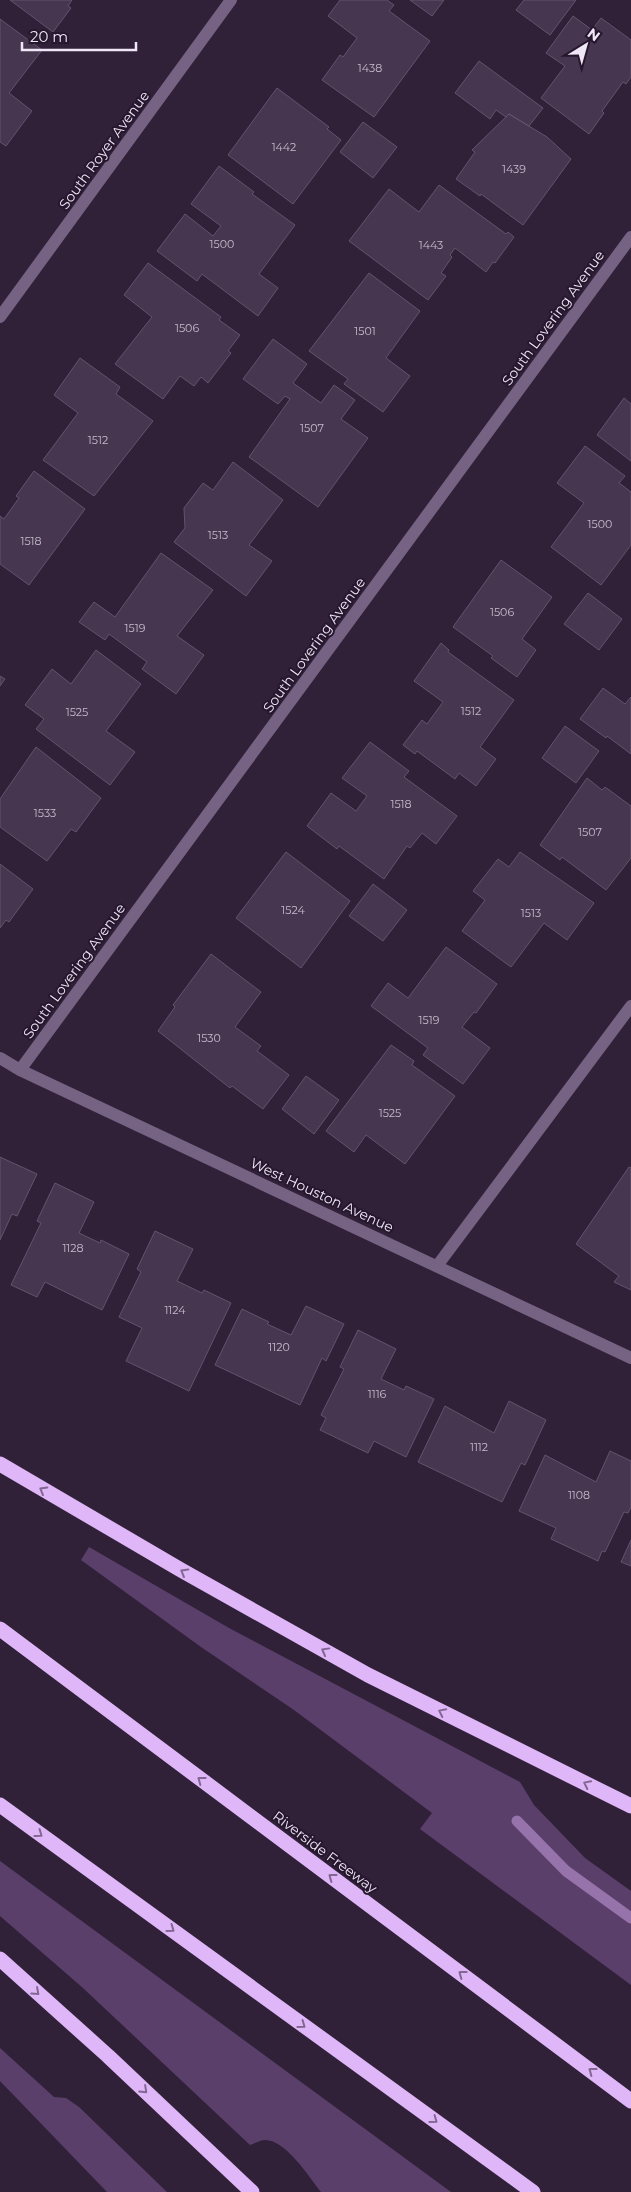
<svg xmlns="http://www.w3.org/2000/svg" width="631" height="2192" font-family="Montserrat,sans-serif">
  <rect width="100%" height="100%" fill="#302139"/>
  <path fill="#5b3f6b" d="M89,1547L229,1628L520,1782L534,1805L585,1858L631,1891V1985L420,1829L432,1813L294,1710L201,1647L81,1560Z
    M0,1861L451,2192H321C309,2177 286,2140 265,2140C260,2140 254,2144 250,2145L83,1988L0,1916Z
    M0,2048L54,2097L66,2098L79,2107L167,2192H107L0,2081Z"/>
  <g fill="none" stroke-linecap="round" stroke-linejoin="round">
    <path stroke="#9673aa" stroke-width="11" d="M517,1821L566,1871L631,1918"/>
  </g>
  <path fill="#46364f" stroke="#64536e" d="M10,0H72L68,6L71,8L53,32Z
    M340,0H387L394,5L389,11L430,41L374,117L322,80L340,55L343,57L357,38L328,16Z
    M410,0H444L432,16Z
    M524,0H576L550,35L516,10Z
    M573,16L592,30L601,18L631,40V77L626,84L623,82L602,111L604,113L589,134L541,98L565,66L546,53Z
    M0,19L42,50L9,93L32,111L6,146L0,142Z
    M479,61L543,108L529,126L509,114L506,117L496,110L490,119L455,93Z
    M277,88L329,127L327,129L341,140L293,204L228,155Z
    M509,114L547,137L571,159L523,225L481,194L480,196L456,179L475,152L472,150Z
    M363,122L397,147L373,178L340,152Z
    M219,166L254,192L252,194L295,225L259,274L278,288L258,316L202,274L197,281L157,251L185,214L213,236L221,226L191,204Z
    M439,185L506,234L508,232L514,237L495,263L493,262L486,272L455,248L450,255L452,257L441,273L446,276L428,300L349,241L389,189L419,212Z
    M148,263L221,317L219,320L240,335L228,351L231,353L208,383L201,377L194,386L180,376L163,399L115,364L152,317L124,295Z
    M369,273L420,311L386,358L410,376L383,412L344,384L348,379L309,351Z
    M273,339L307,364L293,383L321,403L334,385L355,400L341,419L368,438L318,507L249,457L290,399L285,396L278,404L243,379Z
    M80,358L120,387L116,394L153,421L94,496L43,460L78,413L54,395Z
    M624,398L631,404V461L597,435Z
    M585,446L625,476L619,483L631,492V545L601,585L551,547L584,503L557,483Z
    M233,462L283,500L249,545L272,561L246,596L174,542L185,528L184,508L203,483L213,490Z
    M34,471L85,509L29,585L0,564V516L4,519L19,498L16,496Z
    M161,553L213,590L177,636L204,655L176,694L142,669L147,662L109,634L105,640L79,622L94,602L115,617Z
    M501,560L552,597L522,639L536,650L517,677L491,658L493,656L453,627Z
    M588,593L622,619L599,650L564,624Z
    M441,643L449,650L448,652L514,700L480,747L496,759L476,786L459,773L455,779L417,751L415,754L403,745L422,720L427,724L443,702L414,681Z
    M96,650L141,684L106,731L135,752L110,785L36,729L44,719L25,705L52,669L71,684Z
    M0,676L5,679L0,686Z
    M603,688L625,704L631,697V754L607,736L606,738L580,719Z
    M565,726L599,751L576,783L542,758Z
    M370,742L409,771L404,777L457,816L436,844L422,833L410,848L407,846L384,879L339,846L337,849L307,826L331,793L356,811L367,796L342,778Z
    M36,747L101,798L76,832L71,829L47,861L0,827V799Z
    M587,778L602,790L605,787L631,806V858L606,890L562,857L560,860L540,845Z
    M286,852L350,901L301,968L236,918Z
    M520,852L594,903L567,940L544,923L511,967L462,931L485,900L473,891L498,859L509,867Z
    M0,864L33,889L9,922L6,920L0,928Z
    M373,884L407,910L383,941L349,916Z
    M446,947L497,984L476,1013L474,1012L462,1027L490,1048L463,1084L423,1055L428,1048L371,1006L388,983L408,998Z
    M211,954L261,992L235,1027L261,1046L257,1051L289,1075L263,1109L232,1086L230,1088L158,1031L175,1007L173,1005Z
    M391,1045L414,1061L412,1065L455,1096L405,1164L366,1135L354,1152L326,1131Z
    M306,1076L339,1100L314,1134L282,1109Z
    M0,1157L37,1174L17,1216L12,1214L0,1240Z
    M629,1167L631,1168V1290L614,1282L619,1276L576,1244Z
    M55,1183L94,1202L79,1233L100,1243L101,1240L129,1254L102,1310L45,1282L37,1297L11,1285L41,1223L37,1221Z
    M155,1231L193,1249L177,1281L202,1293L204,1290L231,1303L189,1391L126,1361L142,1328L119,1317L141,1272L137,1269Z
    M306,1306L344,1324L326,1361L322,1358L300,1405L215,1365L242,1309L269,1322L267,1324L291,1335Z
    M358,1330L396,1349L381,1379L404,1390L406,1386L434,1399L406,1457L374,1441L368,1453L320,1430L326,1418L321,1415L344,1369L340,1367Z
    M509,1401L546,1420L525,1465L521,1463L502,1502L418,1462L445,1406L494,1433Z
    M610,1451L631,1461V1507L628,1513L624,1512L605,1552L602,1551L598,1561L551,1539L556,1528L519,1511L545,1455L596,1482Z
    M631,1540V1566L621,1562Z"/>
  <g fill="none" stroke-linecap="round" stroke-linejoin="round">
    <path stroke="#766283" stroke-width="12" d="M0,317L231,0
      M0,1058L20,1070L631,1358
      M20,1070L631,237
      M437,1266L631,1006"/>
    <path stroke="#dfb7f8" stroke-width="15" d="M0,1464L181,1570L368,1675L631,1806
      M0,1629L631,2101
      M0,1805L533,2192
      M0,1959L108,2056L252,2192"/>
  </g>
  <defs><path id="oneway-chevron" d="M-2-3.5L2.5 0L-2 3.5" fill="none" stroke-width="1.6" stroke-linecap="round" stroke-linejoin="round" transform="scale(1.25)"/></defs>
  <g stroke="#826793">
    <use href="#oneway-chevron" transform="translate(43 1490) rotate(-150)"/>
    <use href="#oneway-chevron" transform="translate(184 1572) rotate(-150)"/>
    <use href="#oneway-chevron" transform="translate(325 1651) rotate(-151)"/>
    <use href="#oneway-chevron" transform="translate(442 1712) rotate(-154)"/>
    <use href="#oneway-chevron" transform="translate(201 1780) rotate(-143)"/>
    <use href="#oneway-chevron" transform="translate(587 1784) rotate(-154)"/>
    <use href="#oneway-chevron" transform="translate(39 1834) rotate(36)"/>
    <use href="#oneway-chevron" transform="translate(332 1877) rotate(-143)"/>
    <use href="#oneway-chevron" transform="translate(171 1929) rotate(36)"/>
    <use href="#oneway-chevron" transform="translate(462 1974) rotate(-143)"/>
    <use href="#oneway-chevron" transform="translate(36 1992) rotate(42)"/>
    <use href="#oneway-chevron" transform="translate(302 2025) rotate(36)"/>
    <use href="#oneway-chevron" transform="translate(592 2071) rotate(-143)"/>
    <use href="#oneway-chevron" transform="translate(144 2090) rotate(43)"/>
    <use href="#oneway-chevron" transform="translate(434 2120) rotate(36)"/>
  </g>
  <g text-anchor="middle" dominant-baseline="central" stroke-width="4" stroke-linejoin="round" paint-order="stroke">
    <g font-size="11" fill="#c5bacc">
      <text x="370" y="68">1438</text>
      <text x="284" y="147">1442</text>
      <text x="514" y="169">1439</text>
      <text x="222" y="244">1500</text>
      <text x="431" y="245">1443</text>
      <text x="187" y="328">1506</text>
      <text x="365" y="331">1501</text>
      <text x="312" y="428">1507</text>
      <text x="98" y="440">1512</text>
      <text x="600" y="524">1500</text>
      <text x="218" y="535">1513</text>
      <text x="31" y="541">1518</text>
      <text x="502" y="612">1506</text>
      <text x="135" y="628">1519</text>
      <text x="471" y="711">1512</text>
      <text x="77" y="712">1525</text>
      <text x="401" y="804">1518</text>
      <text x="45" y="813">1533</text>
      <text x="590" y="832">1507</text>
      <text x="293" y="910">1524</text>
      <text x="531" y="913">1513</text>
      <text x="429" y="1020">1519</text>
      <text x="209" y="1038">1530</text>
      <text x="390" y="1113">1525</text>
      <text x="73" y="1248">1128</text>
      <text x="175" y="1310">1124</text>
      <text x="279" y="1347">1120</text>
      <text x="377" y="1394">1116</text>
      <text x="479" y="1447">1112</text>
      <text x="579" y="1495">1108</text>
    </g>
    <g font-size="14" fill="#efe6f6" stroke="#26172e">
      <text transform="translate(104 150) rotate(-54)">South Royer Avenue</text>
      <text transform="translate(553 318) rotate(-54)">South Lovering Avenue</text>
      <text transform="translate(314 645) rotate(-54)">South Lovering Avenue</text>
      <text transform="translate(74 971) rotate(-54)">South Lovering Avenue</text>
      <text transform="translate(322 1195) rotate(25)">West Houston Avenue</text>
      <text transform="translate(325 1852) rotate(37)">Riverside Freeway</text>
    </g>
  </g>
  <g transform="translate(586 45) rotate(37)" stroke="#26172e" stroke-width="4" paint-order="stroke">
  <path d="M0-4L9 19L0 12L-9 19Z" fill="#efe6f6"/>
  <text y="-8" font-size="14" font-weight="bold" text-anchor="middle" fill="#efe6f6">N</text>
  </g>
  <path d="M22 42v8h114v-8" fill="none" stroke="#efe6f6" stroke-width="2.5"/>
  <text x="30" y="42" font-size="15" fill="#efe6f6" stroke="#26172e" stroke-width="4" paint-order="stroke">20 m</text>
</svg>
